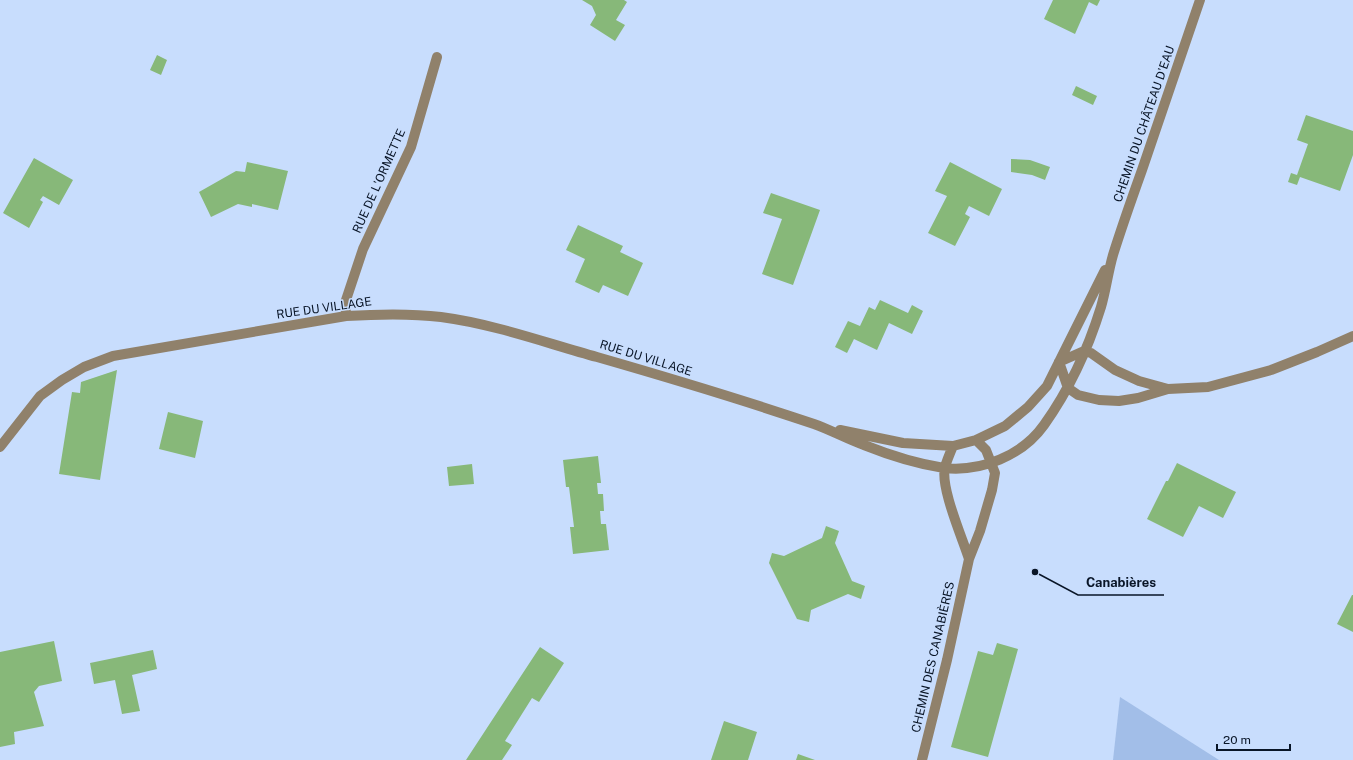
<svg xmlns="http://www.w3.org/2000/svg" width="1353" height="760" font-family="'Public Sans',sans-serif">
  <rect width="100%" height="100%" fill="#c8ddfd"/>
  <path fill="#a2bee8" d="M1120,697L1219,760H1113Z"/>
  <path fill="#87b879" d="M582,0H624L627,2L616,20L625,25L615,41L590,25L596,15L592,6Z
    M1053,0H1100L1097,6L1089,2L1075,34L1044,19Z
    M157,55L167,60L161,75L150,70Z
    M1076,86L1097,96L1093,105L1072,95Z
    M1306,115L1353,131V155L1340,191L1300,177L1297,185L1288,182L1291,173L1297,175L1308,144L1297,140Z
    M34,158L73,180L59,205L43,196L40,200L43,202L29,228L3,213Z
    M1011,159L1030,160L1050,167L1045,180L1032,175L1011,172Z
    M247,162L288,171L278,210L252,204V207L238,204L211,217L199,192L236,171L245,172Z
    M950,162L1002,189L989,216L969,206L965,214L970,217L955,246L928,233L947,196L935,191Z
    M771,193L820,210L793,285L762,274L782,219L763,213Z
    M578,225L623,246L620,252L643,263L628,296L603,285L599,293L575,282L585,259L566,250Z
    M880,300L908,313L912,305L923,311L912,334L889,323L877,350L854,339L847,353L835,347L848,321L860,326L869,307L875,310Z
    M117,370L100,480L59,474L72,392L80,393L81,382Z
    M168,412L203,421L195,458L159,449Z
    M598,456L601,483H597L598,494H603L604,511H600L601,524H606L609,550L573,554L570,527H574L569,487H566L563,460Z
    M1177,463L1236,492L1223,518L1199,506L1183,537L1147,519L1166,481H1168Z
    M472,464L474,484L449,486L447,467Z
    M826,526L839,531L835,543L852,581L865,586L861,599L848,594L811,610L809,622L797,619L769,563L772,553L784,556L822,538Z
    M1352,595H1353V632L1337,624Z
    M54,641L62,681L39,686L34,692L44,726L14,732L15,744L0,747V652Z
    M997,643L1018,649L988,757L951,747L978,651L993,655Z
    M540,647L564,663L539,702L532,698L505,741L512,745L502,760H466Z
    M153,650L157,669L132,675L140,711L122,714L115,680L94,684L90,663Z
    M724,721L757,732L748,760H711Z
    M798,754L815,760H796Z"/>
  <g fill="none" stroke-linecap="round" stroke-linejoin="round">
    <path stroke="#90816b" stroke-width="10" d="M346,316L345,303L363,249L411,147L437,57
      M1168,389L1139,381L1115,370L1091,353L1084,351L1059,362L1068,388L1078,395L1099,400L1119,401L1138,398L1168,389L1208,387L1271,370L1317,352L1353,336
      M840,430L903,443L953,446L976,440L1005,426L1028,407L1047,386L1105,270
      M953,446C950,453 947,460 945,467C940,487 962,537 969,559L980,531L992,490L995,473L986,450L976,440
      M0,447L40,396L62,380L84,367L113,356L346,316C378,314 409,313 441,317C494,324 546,343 597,357C670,378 743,400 814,424C831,430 847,439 864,445C889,455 918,464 944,468C981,472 1022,456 1044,425C1069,390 1088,349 1101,307C1106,290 1108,272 1113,255C1122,226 1132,198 1142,170C1161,113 1181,57 1200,0
      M922,760L947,660L969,559"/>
  </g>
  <g text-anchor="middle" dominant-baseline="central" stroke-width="3" stroke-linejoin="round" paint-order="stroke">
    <g font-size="12" fill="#091527" stroke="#c8ddfd">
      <text transform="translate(1144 124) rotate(-71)">CHEMIN DU CHÂTEAU D'EAU</text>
      <text transform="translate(379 181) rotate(-66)">RUE DE L'ORMETTE</text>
      <text transform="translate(324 308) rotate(-8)">RUE DU VILLAGE</text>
      <text transform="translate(646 358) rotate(17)">RUE DU VILLAGE</text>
      <text transform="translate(933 657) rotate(-77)">CHEMIN DES CANABIÈRES</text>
    </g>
  </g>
  <path fill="none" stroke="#091527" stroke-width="1.5" d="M1035 572L1078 595H1164"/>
  <circle fill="#091527" stroke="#c8ddfd" stroke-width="1.5" cx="1035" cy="572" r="4"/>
  <g font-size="13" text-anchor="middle" font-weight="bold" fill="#091527" stroke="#c8ddfd" stroke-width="3" stroke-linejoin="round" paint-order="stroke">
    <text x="1121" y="587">Canabières</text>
  </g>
  <path d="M1217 744v6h73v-6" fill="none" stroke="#091527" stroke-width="2"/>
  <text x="1223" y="744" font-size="12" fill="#091527" stroke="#c8ddfd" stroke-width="3" paint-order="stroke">20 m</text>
</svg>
